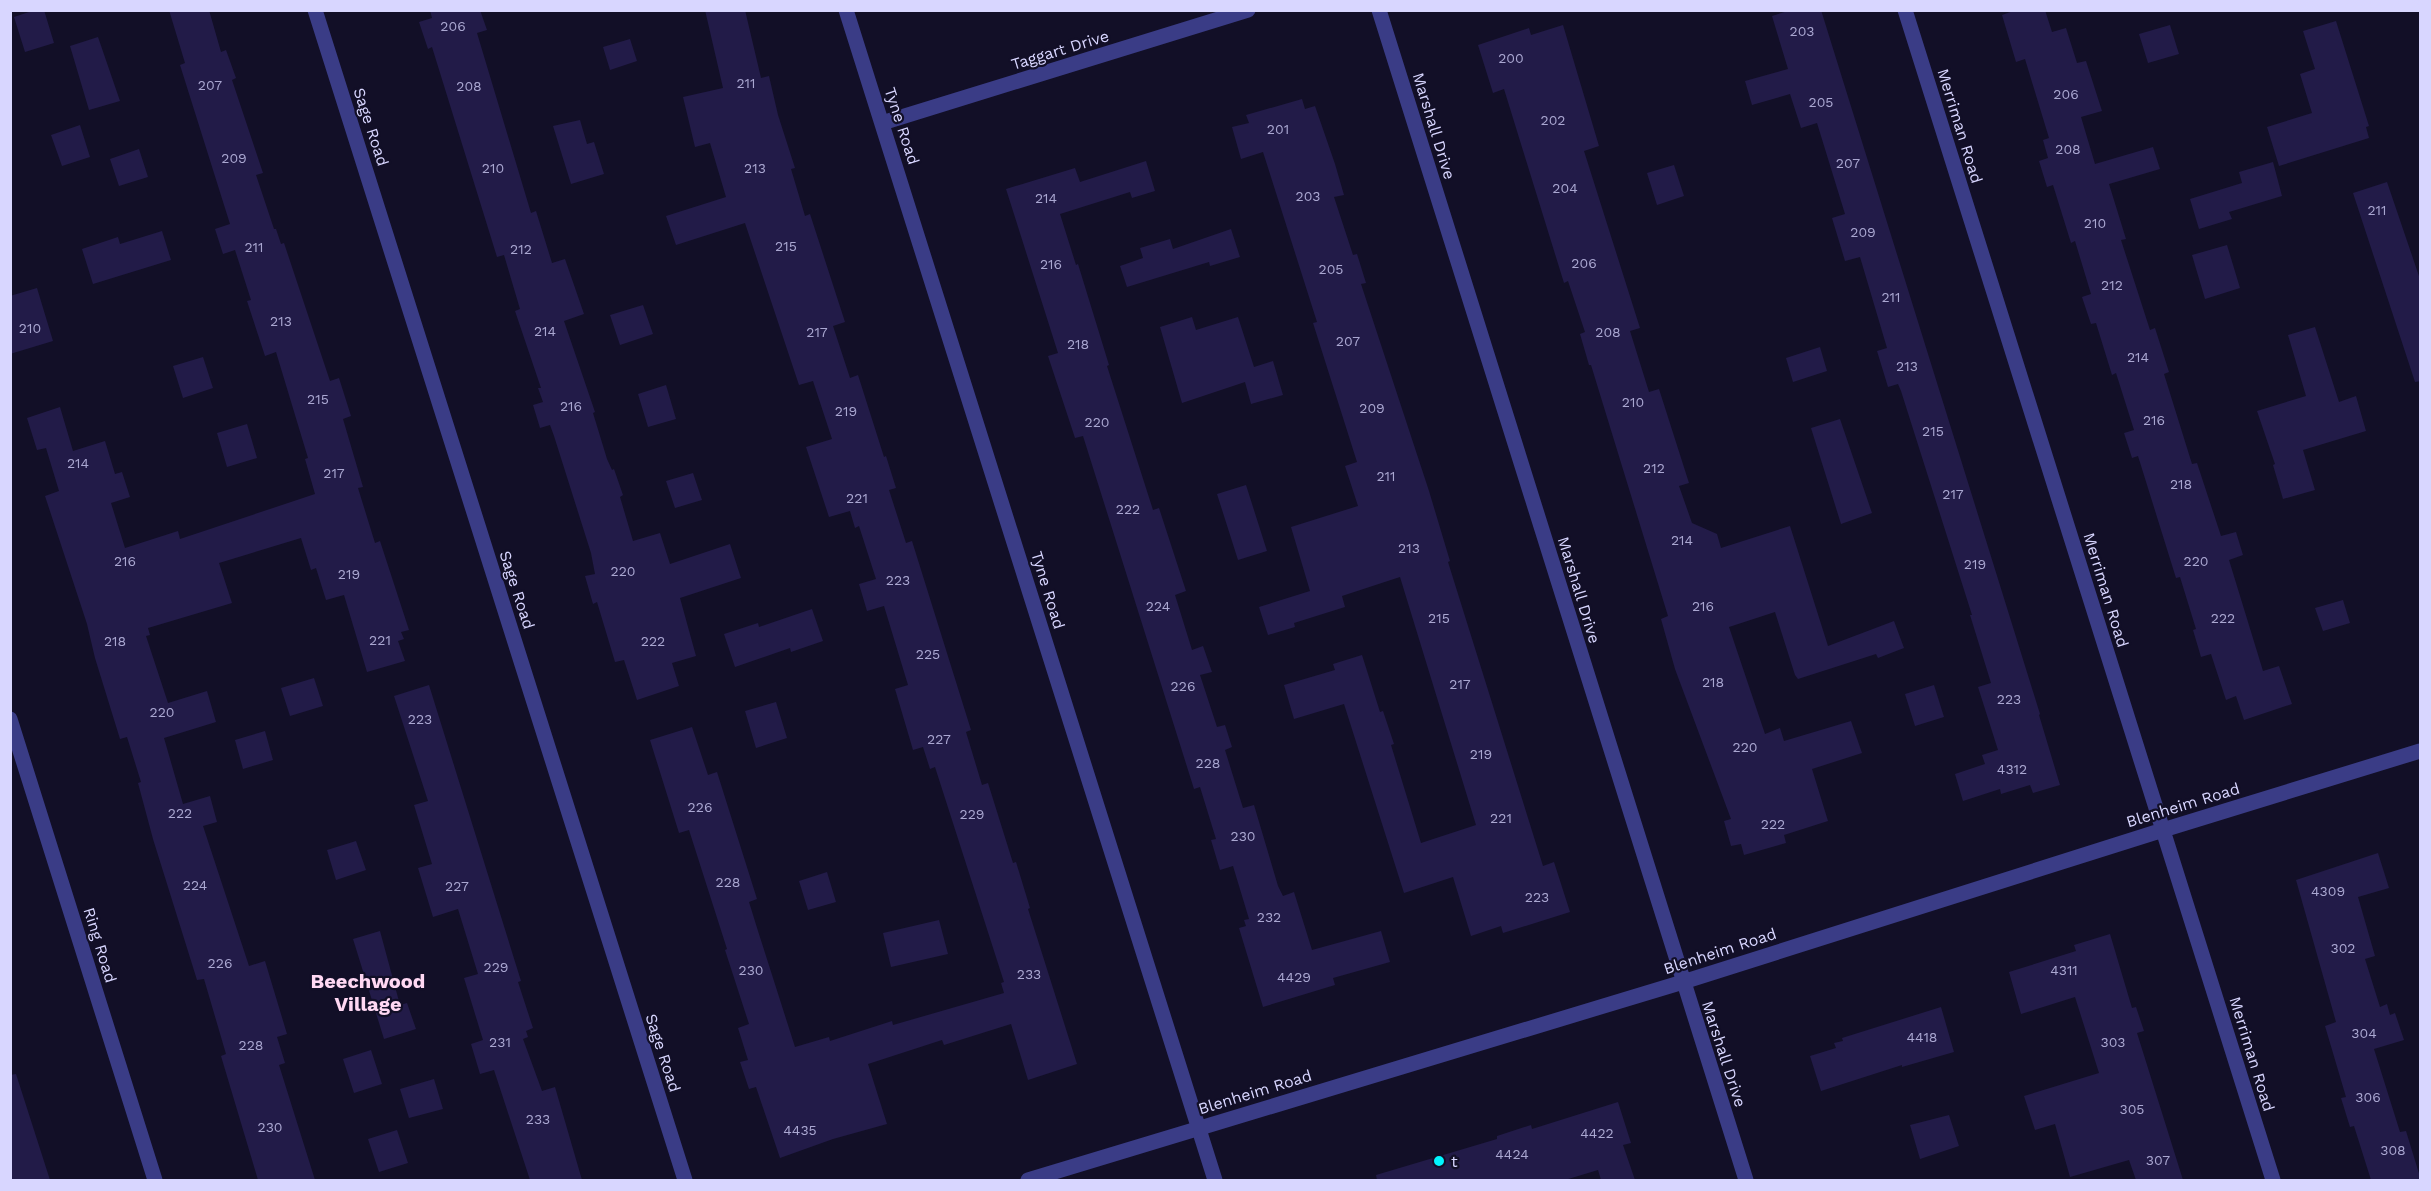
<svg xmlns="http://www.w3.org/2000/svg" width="2431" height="1191" font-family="'Work Sans',sans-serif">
  <rect width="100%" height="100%" fill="#120f27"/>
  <path fill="#221b48" d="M35,10H44L54,43L25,52L14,17Z
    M169,10H209L221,52L226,50L236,78L232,80L263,173L256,175L274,229H276L281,244L284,243L330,381L339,378L351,416L343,419L363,487L358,488L375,543L380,541L409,630L401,632L404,639L398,641L405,661L367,672L344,595L326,600L316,568L311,570L301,538L219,563L232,603L148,628L150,635L146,636L168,703L207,691L216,722L164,738L183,804L210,796L217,822L203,826L249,966L265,961L287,1034L277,1037L285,1063L279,1065L315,1180H258L221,1056L226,1054L204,979L197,980L153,839L138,783L141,782L127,737L120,739L95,658L87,624L45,496L59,491L46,448L37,450L27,418L60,407L73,451L105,441L115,474L122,472L130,497L111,503L125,548L178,531L180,539L315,494L305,459L308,458L276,352L265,356L247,301L251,300L235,250L223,254L215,229L230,224L180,65L185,63Z
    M430,10H480L487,30L477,33L531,213L536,211L552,263L565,259L584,314L564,321L595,412L593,413L607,459L612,470L614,469L623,495L620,497L633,541L660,533L670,564L730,544L741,578L680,598L696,656L672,663L679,686L637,700L624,660L615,662L597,602L593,604L585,576L595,574L591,553L554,436L550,425L540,428L533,405L543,402L538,388H541L515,311L520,309L504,255L497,257L432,47L428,49L419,22L432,18Z
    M705,10H745L761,78L769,76L778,115L795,168L791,169L805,216L810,214L845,322L833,326L850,378L858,375L884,457L886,456L896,488L889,490L906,543L912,541L971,730L966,732L982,785L988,783L1013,863L1016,862L1030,908L1028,909L1077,1064L1028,1080L1011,1024L944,1045L942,1040L868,1064L887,1124L833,1139L780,1158L756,1087L749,1089L740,1062L748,1060L738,1028L749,1024L725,950L727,949L689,830L679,833L650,740L692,727L708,775L717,772L757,899L749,902L758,931L795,1047L829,1037L830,1041L892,1021L893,1025L1004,993L1001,983L1004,982L935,767L930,769L923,747L913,750L895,689L908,685L884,606L867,611L859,584L876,579L859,526L855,528L850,511L829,517L806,447L832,439L813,381L799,385L745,223L676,245L666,216L726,197L710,143L695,147L683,97L723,88Z
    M1791,10H1821L2040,714L2039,715L2060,785L2033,793L2030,785L2001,794L2000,789L1963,801L1955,774L1985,764L1982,755L1998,750L1978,687L1991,683L1970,615H1972L1901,391L1898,384L1888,387L1877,351L1887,348L1860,257L1845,261L1832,218L1845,214L1817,123L1801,128L1790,94L1752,105L1745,81L1788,69L1772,16Z
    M2016,10H2045L2052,32L2066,28L2077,63L2086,61L2102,111L2081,117L2095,164L2153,147L2160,169L2109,184L2126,239L2121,240L2150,330L2155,328L2169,372L2164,374L2192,464L2197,463L2221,536L2236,532L2243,555L2229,560L2263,671L2279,666L2292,704L2244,720L2236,696L2226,700L2211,654L2201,657L2193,630L2196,629L2180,577L2176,578L2138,456L2132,458L2124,433L2134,430L2116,373L2112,375L2096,323L2091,324L2082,297L2091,294L2075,241L2071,243L2053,185L2047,187L2039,161L2048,158L2043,140L2049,138L2025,59L2016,62L2002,15Z
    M2336,21L2369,126L2366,127L2369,138L2279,166L2267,127L2312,113L2300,74L2315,69L2303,31Z
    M1563,25L1599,146L1584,151L1640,328L1630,331L1649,392L1659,389L1689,483L1679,486L1692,523L1717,534L1721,548L1790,526L1828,646L1894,621L1904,648L1878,658L1876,654L1798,679L1795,675L1775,612L1729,627L1765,734L1780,728L1784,741L1851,721L1862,753L1812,769L1828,821L1784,835L1786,843L1744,855L1741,844L1731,846L1724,821L1731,819L1675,669L1661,619L1668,616L1591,365H1589L1580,334L1585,332L1568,281L1564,283L1504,89L1493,93L1478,45L1529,28L1531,35Z
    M2170,25L2179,54L2148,63L2139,34Z
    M98,37L120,101L89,110L70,46Z
    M630,39L637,61L610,70L603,47Z
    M1302,99L1305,109L1315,106L1335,164L1344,195L1334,197L1353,255L1357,254L1366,283L1361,284L1429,491L1450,561L1448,562L1543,866L1554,862L1570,912L1503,933L1501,926L1471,936L1453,877L1404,893L1344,704L1294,719L1284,685L1335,670L1333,664L1362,655L1380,712L1383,711L1394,744L1391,745L1421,843L1476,825L1400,577L1342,596L1345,607L1294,623L1295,627L1268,635L1259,607L1310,591L1291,527L1358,506L1345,466L1357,462L1313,323L1317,322L1263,152L1241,159L1232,127L1249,123L1246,115Z
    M580,120L587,144L594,142L604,174L571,184L553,126Z
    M80,125L90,157L62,166L51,135Z
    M139,149L148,177L119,186L110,159Z
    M1146,161L1155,191L1132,198L1130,192L1060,214L1076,265L1078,264L1109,365L1107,366L1153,510L1159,508L1186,591L1175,595L1192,650L1203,646L1212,672L1200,675L1217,727L1225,725L1232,747L1225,750L1243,808L1254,805L1278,886L1283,896L1294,892L1312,950L1381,931L1390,962L1333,978L1335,985L1263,1007L1239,928L1246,926L1244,920L1249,919L1233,866L1220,870L1211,840L1216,839L1200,787L1194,789L1083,436L1075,438L1048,356L1058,353L1006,189L1075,168L1080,182Z
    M2273,162L2282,196L2229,212L2232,219L2199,229L2190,199L2242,183L2239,172Z
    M1674,165L1684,196L1657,205L1647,173Z
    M2387,182L2421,282V381L2415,382L2353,193Z
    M1231,229L1240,257L1210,266L1209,262L1127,287L1120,266L1143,258L1140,248L1170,239L1173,249Z
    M162,231L171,260L93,284L82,249L118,237L120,244Z
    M2227,245L2240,288L2205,299L2192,255Z
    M37,288L53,341L10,354V296Z
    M643,305L653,334L620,345L610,315Z
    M1192,317L1196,330L1238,317L1254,367L1273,361L1283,395L1251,404L1245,382L1182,403L1160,327Z
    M2315,327L2339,402L2356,396L2366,431L2303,450L2315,490L2283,499L2273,465L2275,464L2257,411L2306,396L2288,335Z
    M1820,347L1827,371L1793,382L1786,358Z
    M203,357L213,388L183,398L173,366Z
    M666,385L676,419L648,427L638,394Z
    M1840,419L1872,513L1841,524L1811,428Z
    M247,424L257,458L227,467L217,433Z
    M693,473L702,500L675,508L666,481Z
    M1246,485L1267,551L1238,560L1217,494Z
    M2343,600L2350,623L2323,631L2315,608Z
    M812,609L823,641L791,652L790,648L735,667L724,634L758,623L759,627Z
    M314,678L323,706L290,716L281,688Z
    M429,685L521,981L518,982L533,1028L526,1031L528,1037L523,1039L542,1091L555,1087L582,1180H530L494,1070L480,1074L471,1044L483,1040L464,978L478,974L458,909L433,917L418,868L432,864L414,805L428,801L394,696Z
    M1934,685L1944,717L1915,726L1905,694Z
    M776,702L787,738L756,748L745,711Z
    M265,731L273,760L243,769L235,740Z
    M356,841L366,870L336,880L327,850Z
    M2378,853L2389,888L2358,897L2375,956L2365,959L2380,1007L2387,1004L2390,1015L2395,1013L2404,1040L2374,1049L2400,1132L2406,1131L2421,1180H2371L2354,1126L2350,1127L2341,1098L2346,1097L2325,1026L2336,1022L2296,880Z
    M827,872L836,902L808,910L799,881Z
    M939,920L948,954L891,967L883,933Z
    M380,931L400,1005L407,1003L416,1029L384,1039L353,939Z
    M2110,934L2132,1008L2136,1007L2144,1031L2137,1033L2183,1180H2136L2129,1160L2070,1177L2055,1124L2035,1130L2024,1096L2099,1073L2075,997L2021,1014L2009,972L2076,951L2074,945Z
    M1941,1007L1954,1052L1902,1067V1065L1821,1091L1810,1056L1836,1048L1834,1043L1843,1041L1842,1038Z
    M371,1050L382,1084L354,1093L343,1059Z
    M16,1074L50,1180H10V1075Z
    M434,1079L443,1109L409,1118L400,1089Z
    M1618,1102L1631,1143L1623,1145L1635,1180H1601L1598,1170L1565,1180H1377L1376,1175L1497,1139V1136L1531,1125L1532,1129Z
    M1949,1115L1959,1146L1920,1159L1910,1125Z
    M397,1130L408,1163L379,1172L368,1139Z"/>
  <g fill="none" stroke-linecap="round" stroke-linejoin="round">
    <path stroke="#3a3c86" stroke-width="15" d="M315,10L685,1180
      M846,10L1215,1180
      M1379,10L1746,1180
      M1905,10L2273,1180
      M882,123L1248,10
      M10,719L155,1180
      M1028,1180L1683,982L2163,830L2420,751"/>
  </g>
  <circle fill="#02f5ff" stroke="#120f27" stroke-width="2" cx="1439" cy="1161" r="6"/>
  <g text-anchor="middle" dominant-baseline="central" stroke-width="4.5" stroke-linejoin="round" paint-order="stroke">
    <g font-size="14" fill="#aaa7d1">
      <text x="453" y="26">206</text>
      <text x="1802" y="31">203</text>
      <text x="1511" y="58">200</text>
      <text x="746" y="83">211</text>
      <text x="210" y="85">207</text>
      <text x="469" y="86">208</text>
      <text x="2066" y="94">206</text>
      <text x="1821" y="102">205</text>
      <text x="1553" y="120">202</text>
      <text x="1278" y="129">201</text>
      <text x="2068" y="149">208</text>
      <text x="234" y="158">209</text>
      <text x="1848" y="163">207</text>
      <text x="493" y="168">210</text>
      <text x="755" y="168">213</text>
      <text x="1565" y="188">204</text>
      <text x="1308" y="196">203</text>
      <text x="1046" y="198">214</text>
      <text x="2377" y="210">211</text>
      <text x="2095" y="223">210</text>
      <text x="1863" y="232">209</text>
      <text x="786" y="246">215</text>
      <text x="254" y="247">211</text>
      <text x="521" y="249">212</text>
      <text x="1584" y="263">206</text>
      <text x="1051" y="264">216</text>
      <text x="1331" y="269">205</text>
      <text x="2112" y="285">212</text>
      <text x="1891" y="297">211</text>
      <text x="281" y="321">213</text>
      <text x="30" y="328">210</text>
      <text x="545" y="331">214</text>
      <text x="817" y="332">217</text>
      <text x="1608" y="332">208</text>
      <text x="1348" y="341">207</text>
      <text x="1078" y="344">218</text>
      <text x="2138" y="357">214</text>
      <text x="1907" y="366">213</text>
      <text x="318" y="399">215</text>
      <text x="1633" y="402">210</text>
      <text x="571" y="406">216</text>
      <text x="1372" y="408">209</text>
      <text x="846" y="411">219</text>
      <text x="2154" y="420">216</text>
      <text x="1097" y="422">220</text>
      <text x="1933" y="431">215</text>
      <text x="78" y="463">214</text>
      <text x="1654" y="468">212</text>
      <text x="334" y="473">217</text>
      <text x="1386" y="476">211</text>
      <text x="2181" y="484">218</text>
      <text x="1953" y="494">217</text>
      <text x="857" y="498">221</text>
      <text x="1128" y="509">222</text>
      <text x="1682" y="540">214</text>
      <text x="1409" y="548">213</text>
      <text x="125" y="561">216</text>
      <text x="2196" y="561">220</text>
      <text x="1975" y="564">219</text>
      <text x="623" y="571">220</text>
      <text x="349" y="574">219</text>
      <text x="898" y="580">223</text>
      <text x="1158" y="606">224</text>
      <text x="1703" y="606">216</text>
      <text x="1439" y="618">215</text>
      <text x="2223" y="618">222</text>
      <text x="380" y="640">221</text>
      <text x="115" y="641">218</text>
      <text x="653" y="641">222</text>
      <text x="928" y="654">225</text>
      <text x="1713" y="682">218</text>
      <text x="1460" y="684">217</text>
      <text x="1183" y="686">226</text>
      <text x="2009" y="699">223</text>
      <text x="162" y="712">220</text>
      <text x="420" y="719">223</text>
      <text x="939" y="739">227</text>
      <text x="1745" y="747">220</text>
      <text x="1481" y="754">219</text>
      <text x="1208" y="763">228</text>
      <text x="2012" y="769">4312</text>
      <text x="700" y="807">226</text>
      <text x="180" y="813">222</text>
      <text x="972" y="814">229</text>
      <text x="1501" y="818">221</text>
      <text x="1773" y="824">222</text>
      <text x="1243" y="836">230</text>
      <text x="728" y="882">228</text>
      <text x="195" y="885">224</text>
      <text x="457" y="886">227</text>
      <text x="2328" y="891">4309</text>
      <text x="1537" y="897">223</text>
      <text x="1269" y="917">232</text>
      <text x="2343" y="948">302</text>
      <text x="220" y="963">226</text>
      <text x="496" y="967">229</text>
      <text x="751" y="970">230</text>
      <text x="2064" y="970">4311</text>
      <text x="1029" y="974">233</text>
      <text x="1294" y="977">4429</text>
      <text x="2364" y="1033">304</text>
      <text x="1922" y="1037">4418</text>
      <text x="500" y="1042">231</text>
      <text x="2113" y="1042">303</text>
      <text x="251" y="1045">228</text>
      <text x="2368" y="1097">306</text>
      <text x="2132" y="1109">305</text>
      <text x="538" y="1119">233</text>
      <text x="270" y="1127">230</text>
      <text x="800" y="1130">4435</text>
      <text x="1597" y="1133">4422</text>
      <text x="2393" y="1150">308</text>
      <text x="1512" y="1154">4424</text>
      <text x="2158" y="1160">307</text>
    </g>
    <g font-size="16" fill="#d8d6ff" stroke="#120f27">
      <text transform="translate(1060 50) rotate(-17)">Taggart Drive</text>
      <text transform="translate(902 126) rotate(72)">Tyne Road</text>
      <text transform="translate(1434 126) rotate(73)">Marshall Drive</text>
      <text transform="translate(1960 126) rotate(73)">Merriman Road</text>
      <text transform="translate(371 127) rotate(72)">Sage Road</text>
      <text transform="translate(517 590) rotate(72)">Sage Road</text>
      <text transform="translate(1048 590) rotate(73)">Tyne Road</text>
      <text transform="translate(1579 590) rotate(73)">Marshall Drive</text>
      <text transform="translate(2106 590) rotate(73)">Merriman Road</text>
      <text transform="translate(2183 805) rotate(-17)">Blenheim Road</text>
      <text transform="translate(100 945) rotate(73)">Ring Road</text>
      <text transform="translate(1720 951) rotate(-18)">Blenheim Road</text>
      <text transform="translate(663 1053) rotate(72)">Sage Road</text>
      <text transform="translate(1724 1054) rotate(72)">Marshall Drive</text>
      <text transform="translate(2252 1054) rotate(73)">Merriman Road</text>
      <text transform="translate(1255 1092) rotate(-17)">Blenheim Road</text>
    </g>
    <g font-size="16" fill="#d8d6ff" stroke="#120f27" text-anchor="start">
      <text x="1451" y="1161">t</text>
    </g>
    <g font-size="20" font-weight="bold" fill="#ffd8f3" stroke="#120f27">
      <text x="368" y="981">Beechwood<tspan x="368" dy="23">Village</tspan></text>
    </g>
  </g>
  <rect width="2431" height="1191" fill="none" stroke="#d8d6ff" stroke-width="24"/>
</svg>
